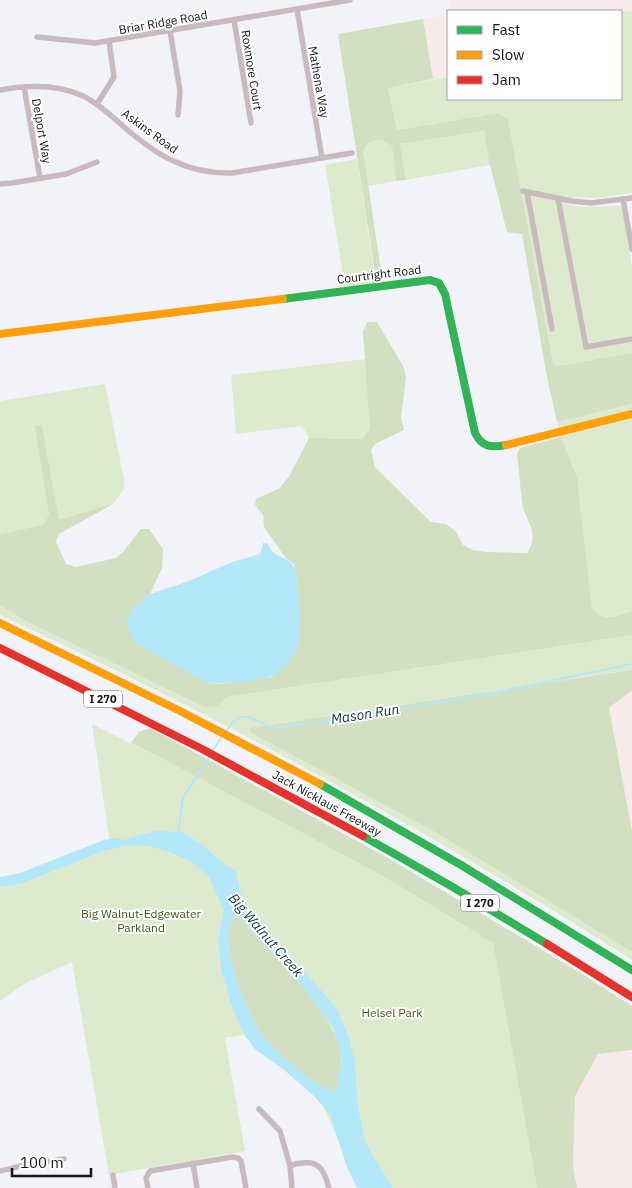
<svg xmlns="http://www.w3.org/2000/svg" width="632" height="1188" font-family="'IBM Plex Sans',sans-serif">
  <rect width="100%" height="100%" fill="#f2f3f8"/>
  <path fill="#f8e9ea" d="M450,0H632V11L621,12L452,11Z
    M448,15V77L433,79L423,19Z
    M631,690H632V831L609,708Z
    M632,1050V1188H577L573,1166L575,1096L598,1054Z"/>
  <path fill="#deeace" d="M632,11V193L597,198L572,197L569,205L587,207L622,206L632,267V353L557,366L553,363L508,119L498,113L397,130L388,88L448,77V99H621V12Z
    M485,131L490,165L406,180L400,144Z
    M381,140L392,146L396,181L368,186L363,151L371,142Z
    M357,159L376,283L345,287L325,165Z
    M366,359L370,429L362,439L309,438L302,426L236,434L231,375Z
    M105,384L124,480V489L113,504L59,521L42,425L36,426L49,515L43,525L0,534V401Z
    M632,404V410L559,429L557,422Z
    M632,416V611C614,616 605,624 592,609L577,477L560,435Z
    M0,605L217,706L227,697L632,635V670L251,728L250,731L435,832L632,952V960C430,831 218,716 0,615Z
    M92,724L197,777L383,876L493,943L537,1188H357L346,1157L318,1095L243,1035L225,1038L245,1151L109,1175L72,962L26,983L0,1001V882L21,878L110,843Z"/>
  <path fill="#d2dfc1" d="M423,19L433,79L388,88L397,130L498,113L508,119L553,363L557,366L632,353V404L557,422L546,372L522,234L507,232L490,165L484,131L400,144L406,180L396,181L392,146L381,140L370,142L363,151L381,270L375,272L338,34Z
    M367,322H377L403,366L406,377L401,417L404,430L375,444L371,450L375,467L431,522L446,524L456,532L463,545L473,550L486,552L527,553C541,532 525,522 522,502C520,486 519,470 517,454L520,448L561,437L577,477L592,608C605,624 614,616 632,611V635L227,697L217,706L205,707L28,622L0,605V534L43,525L49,515L35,426L42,425L59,520L113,504L59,534L56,542L66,564L76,567L116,558L123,552L141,529H149L163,549L162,568L150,594L131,611L208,683L219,684L272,677L299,621L296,571L294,564L285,557L264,527L263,515L255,505L256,499L280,488L290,475L309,438L362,439L370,429L363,332Z
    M632,670V690L609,708L632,831V952L435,832L250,732V728Z
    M150,728L388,858L579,972L632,1006V1050L598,1054L575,1096L573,1166L577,1188H537L493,943L383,876L197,777L131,743L139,732Z
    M237,915C265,945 341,1018 341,1059C341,1069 338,1080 336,1090L330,1091C306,1077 282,1059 265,1038C250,1020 226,958 228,935C229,927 232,920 237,915Z"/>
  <path fill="#b3e8fa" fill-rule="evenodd" d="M263,543H267C269,546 271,551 274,553C283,560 291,557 296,571C297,594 303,621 298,644C296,656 284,670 272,676C263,681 219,684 207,683L136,643L131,635L126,622L131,611L150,594L189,581L232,562L260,554Z
    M155,831L183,832L201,844L219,860L236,872L242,897L260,922L335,1006L349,1037L355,1064L358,1108L364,1136L368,1148L393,1188H357L347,1167L330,1115L315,1097L283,1069L255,1049L244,1034L231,1004L221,968L218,941L224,910L209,877L192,862L167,851L150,846L105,845ZM237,915L304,988L333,1027L342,1058L336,1090L330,1091C306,1077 282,1059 265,1038C250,1020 226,959 228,935C228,928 232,920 237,915Z"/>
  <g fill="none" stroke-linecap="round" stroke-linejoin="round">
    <path stroke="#b3e8fa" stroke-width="2" d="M227,730L233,722L241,717H248L274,728L314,723L483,695L632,664
      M213,750L223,735
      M178,833L183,798L210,756"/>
    <path stroke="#b3e8fa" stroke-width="10" d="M0,882L21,878L105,845L117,843"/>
    <path stroke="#c8babe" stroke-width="5.5" d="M297,9L322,158
      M234,20L251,123
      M170,31L180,91L178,115
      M37,37L95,43L350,0
      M24,87L40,178
      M0,90C28,85 57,84 83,96C98,103 110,115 123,126C156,155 186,174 232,173L352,153
      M97,104L114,77L109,41
      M0,184L12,183L66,174L97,162
      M523,191L572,201L591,203L632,198
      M527,192L552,329
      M558,199L586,347L632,339
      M623,199L632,249
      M259,1109L280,1131L290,1166L292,1188
      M193,1163L197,1188
      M290,1166C294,1164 297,1163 302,1163C320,1160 325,1173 329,1188
      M0,1171L29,1164L64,1159
      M113,1175L115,1188
      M148,1188L146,1178L150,1171L232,1157L238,1158L241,1161L246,1188"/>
    <path stroke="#30b455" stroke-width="8" d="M283,299L430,280L439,283L445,294L475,433C482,447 491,448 506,445
      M320,784L461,865L632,970
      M363,836L451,886L547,944"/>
    <path stroke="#ff9f0a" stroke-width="8" d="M0,334L283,299
      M506,445L632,414
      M0,623L180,711L320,784"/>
    <path stroke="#e5322d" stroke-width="8" d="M0,648L202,749L363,836
      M547,944L632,997"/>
  </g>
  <g text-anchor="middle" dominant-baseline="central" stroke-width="4" stroke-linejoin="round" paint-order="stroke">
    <g fill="#fff" stroke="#5b5c5e" stroke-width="1">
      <rect x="84" y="690.5" width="38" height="17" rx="4"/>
      <rect x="461" y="894.5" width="38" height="17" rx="4"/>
    </g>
    <g font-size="11" font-weight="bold" fill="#151619">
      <text x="103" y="699">I 270</text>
      <text x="480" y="903">I 270</text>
    </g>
    <g font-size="12" fill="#151619" stroke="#fff">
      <text transform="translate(163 22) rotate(-10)">Briar Ridge Road</text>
      <text transform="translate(252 70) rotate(81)">Roxmore Court</text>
      <text transform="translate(319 82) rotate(80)">Mathena Way</text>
      <text transform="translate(42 131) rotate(80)">Delport Way</text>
      <text transform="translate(150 131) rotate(36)">Askins Road</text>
      <text transform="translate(379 274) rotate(-7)">Courtright Road</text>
      <text transform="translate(327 803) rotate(29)">Jack Nicklaus Freeway</text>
    </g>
    <g font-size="12" fill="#44571a" stroke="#fff">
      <text x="141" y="913">Big Walnut-Edgewater<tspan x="141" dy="14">Parkland</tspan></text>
      <text x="392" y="1012">Helsel Park</text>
    </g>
    <g font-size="14" font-style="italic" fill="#0e333d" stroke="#fff">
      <text transform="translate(365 714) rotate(-9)">Mason Run</text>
      <text transform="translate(266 935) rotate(49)">Big Walnut Creek</text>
    </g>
  </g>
  <rect x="447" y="10" width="175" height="90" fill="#ffffff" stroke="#a1a2a3"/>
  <rect x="457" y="26" width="25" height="8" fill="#30b455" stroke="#a1a2a3"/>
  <text x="492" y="35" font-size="15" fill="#151619">Fast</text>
  <rect x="457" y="51" width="25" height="8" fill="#ff9f0a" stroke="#a1a2a3"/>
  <text x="492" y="60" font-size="15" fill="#151619">Slow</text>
  <rect x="457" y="76" width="25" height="8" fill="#e5322d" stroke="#a1a2a3"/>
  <text x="492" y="85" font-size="15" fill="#151619">Jam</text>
  <path d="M12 1168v8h79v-8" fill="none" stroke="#151619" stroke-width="2.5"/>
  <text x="20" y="1168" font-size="15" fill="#151619" stroke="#ffffff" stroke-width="4" paint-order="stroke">100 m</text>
</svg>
